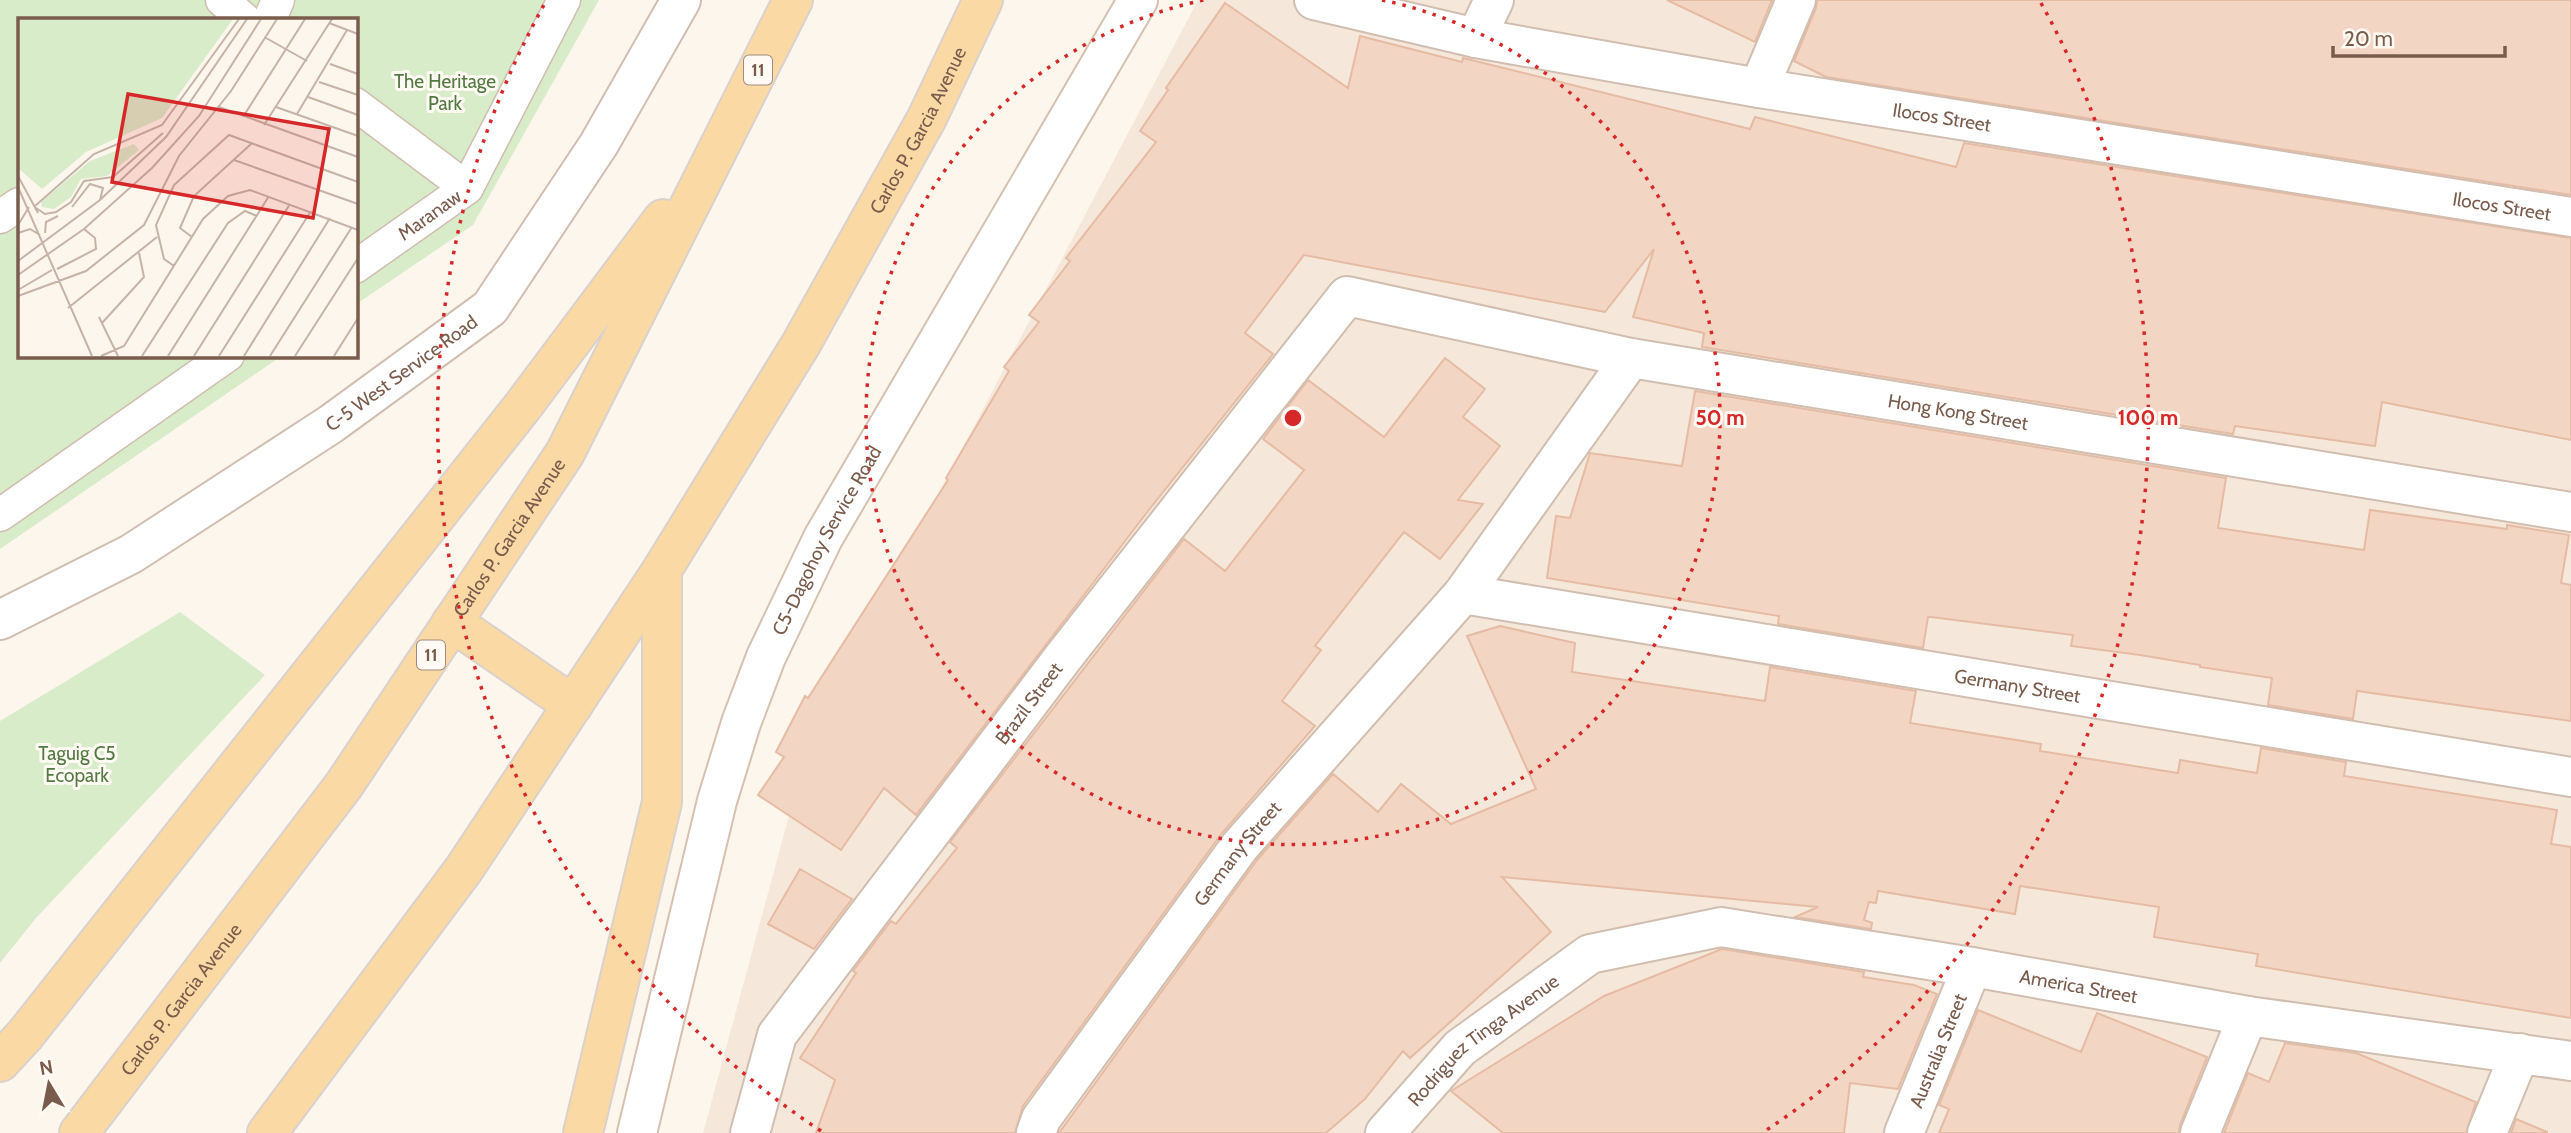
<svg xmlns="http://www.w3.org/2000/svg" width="2571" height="1133" font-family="Cabin,sans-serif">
  <rect width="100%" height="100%" fill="#fdf6ec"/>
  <path fill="#f5e8da" d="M1198,0H2571V1133H703L810,738Z"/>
  <path fill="#d8ecc9" d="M0,0H599L473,225L355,305V19H19V355H283L0,549Z
    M180,612L265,675L36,918L0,963V721Z"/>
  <path fill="#f3d5c3" stroke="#e6bba3" stroke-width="2" d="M1667,0H1772L1755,42Z
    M1817,0H2571V195L1826,77L1794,61L1816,8Z
    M1225,3L1348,88L1360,36L1462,62L1463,58L1750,129L1755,117L1956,167L1964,143L2571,238V440L2382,402L2375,446L2235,426L2233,434L1702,347L1704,333L1633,317L1654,249L1605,312L1304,255L1245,333L1273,354L1148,511L916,815L884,788L841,850L758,795L784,757L776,752L805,696L808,698L948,480L946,478L1009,371L1004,367L1039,322L1029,315L1070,261L1066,258L1156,142L1140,131L1168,90L1166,88Z
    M1445,358L1485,389L1463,417L1500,446L1458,500L1483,504L1440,559L1404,532L1315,646L1321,650L1282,701L1315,726L1222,833L1023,1106L1015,1133H816L835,1080L800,1058L856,973L853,971L891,921L896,924L957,848L950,842L1184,539L1225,571L1304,470L1263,439L1308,380L1384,437Z
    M1695,391L2226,478L2218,528L2364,550L2370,510L2507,529V525L2569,535L2561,583L2571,585V721L2357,691L2353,719L2268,705L2272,678L2200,667V665L2140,655L2071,646L2073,635L1931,617H1928L1923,648L1778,624L1779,616L1547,578L1556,516L1570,518L1590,453L1682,466Z
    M1500,626L1575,643L1572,672L1765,701L1770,667L1916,691L1910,723L2041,744L2040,751L2178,773L2180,760L2257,773L2261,748L2346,762L2344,776L2557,810L2551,844L2571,847V1018L2256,966L2258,954L2154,937L2159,907L2020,886L2015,914L1878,891L1876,903L1869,902L1864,920L1872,923L1871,929L1795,917L1818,907L1502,877L1551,932L1410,1058L1403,1051L1365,1099L1326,1133H1059L1257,860L1333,774L1378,812L1401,784L1451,824L1536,789L1467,636Z
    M800,869L852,899L814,949L768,924Z
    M1722,949L1864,972L1863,977L1914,985L1937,994L1898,1089L1850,1083L1844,1133H1503L1451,1091L1604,996Z
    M1978,1010L2081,1052L2097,1013L2207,1057L2180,1125L2179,1133H1939L1949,1109L1939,1105Z
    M2285,1043L2356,1053L2476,1102L2466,1133H2224L2248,1073L2269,1082Z
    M2516,1119L2547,1132V1133H2511Z"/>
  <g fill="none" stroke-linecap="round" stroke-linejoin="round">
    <g stroke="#d1beb0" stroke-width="35">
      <g id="lane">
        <path d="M222,0L244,19"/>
        <path d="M270,19L278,0"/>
        <path d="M355,104L467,188"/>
        <path d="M0,217L19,204"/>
        <path id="s1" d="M355,267L467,188L564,0"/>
        <path d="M0,515L228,355"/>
      </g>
    </g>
    <g stroke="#d1beb0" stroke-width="42">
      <g id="street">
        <path id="s2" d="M1314,0L1476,38L1759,88L2571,217"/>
        <path d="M1476,38L1494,0"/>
        <path d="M1759,88L1796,0"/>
        <path id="s3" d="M1463,594L2571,777"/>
        <path id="s4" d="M0,620L131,554L331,424L490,308L599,144L681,0"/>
        <path id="s5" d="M750,1133L777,1035L1062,659L1347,296L1631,358L2571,512"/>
        <path id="s6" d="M1036,1133L1041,1119L1240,846L1463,594L1631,358"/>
        <path id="s7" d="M1385,1133L1460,1048L1590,954L1721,927L1972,967L2248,1016L2571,1061"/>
        <path id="s8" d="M1904,1133L1972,967"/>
        <path d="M2200,1133L2248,1016"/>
        <path d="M2487,1133L2520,1053"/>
      </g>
    </g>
    <g stroke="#d6c0b0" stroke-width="42">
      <g id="secondary">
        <path id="s9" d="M637,1133L717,801L741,723L766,657L823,538L1138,0"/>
      </g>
    </g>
    <g stroke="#dad1cd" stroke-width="42">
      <g id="primary">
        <path d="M452,622L573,705"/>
        <path d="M0,1062L25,1035L523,406L663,219"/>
        <path id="s10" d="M79,1133L344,785L565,453L793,0"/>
        <path id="s11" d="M267,1133L464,869L662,570L801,344L927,118L983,0"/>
        <path d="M583,1133L662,802V570"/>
      </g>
    </g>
    <use href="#lane" stroke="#fff" stroke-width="32"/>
    <use href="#street" stroke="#fff" stroke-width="38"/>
    <use href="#secondary" stroke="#fff" stroke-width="38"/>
    <use href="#primary" stroke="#fbd9a5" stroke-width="38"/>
  </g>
  <g fill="none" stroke="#d62828" stroke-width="3.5" stroke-dasharray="3.5 7">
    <path d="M1382 0A427 427 0 1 1 1204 0"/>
    <path d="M821 1131A855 855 0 0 1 545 3M2041 3A855 855 0 0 1 1765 1131"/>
  </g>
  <g text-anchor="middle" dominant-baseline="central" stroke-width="6" stroke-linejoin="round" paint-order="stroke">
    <g fill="#fffaf3" stroke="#a28b7f" stroke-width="2">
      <rect x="744" y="55.5" width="28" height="29" rx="5"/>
      <rect x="417" y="640.5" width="28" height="29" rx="5"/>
    </g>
    <g font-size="18" font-weight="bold" fill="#7a5c4d">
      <text x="758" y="70">11</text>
      <text x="431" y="655">11</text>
    </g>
    <g font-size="19" fill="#537a41" stroke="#fffaf3">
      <text x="445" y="81">The Heritage<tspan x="445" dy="22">Park</tspan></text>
      <text x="77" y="753">Taguig C5<tspan x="77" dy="22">Ecopark</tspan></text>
    </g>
    <g font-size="19" fill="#7a5c4d" stroke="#fffaf3">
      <text stroke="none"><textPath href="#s2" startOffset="639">Ilocos Street</textPath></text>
      <text stroke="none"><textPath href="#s11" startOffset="1197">Carlos P. Garcia Avenue</textPath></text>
      <text stroke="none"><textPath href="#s2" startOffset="1206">Ilocos Street</textPath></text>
      <text stroke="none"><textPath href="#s1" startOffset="91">Maranaw</textPath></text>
      <text stroke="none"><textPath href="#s4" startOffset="472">C-5 West Service Road</textPath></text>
      <text stroke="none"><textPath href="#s5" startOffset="1657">Hong Kong Street</textPath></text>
      <text stroke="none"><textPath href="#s10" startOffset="735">Carlos P. Garcia Avenue</textPath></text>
      <text stroke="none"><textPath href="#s9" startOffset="625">C5-Dagohoy Service Road</textPath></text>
      <text stroke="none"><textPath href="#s3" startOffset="562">Germany Street</textPath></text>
      <text stroke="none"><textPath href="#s5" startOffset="518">Brazil Street</textPath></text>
      <text stroke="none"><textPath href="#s6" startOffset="345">Germany Street</textPath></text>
      <text stroke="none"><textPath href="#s7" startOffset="770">America Street</textPath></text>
      <text stroke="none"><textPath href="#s10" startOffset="168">Carlos P. Garcia Avenue</textPath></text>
      <text stroke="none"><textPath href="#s7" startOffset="136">Rodriguez Tinga Avenue</textPath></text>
      <text stroke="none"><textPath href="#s8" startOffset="89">Australia Street</textPath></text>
    </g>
  </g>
  <g transform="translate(18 18)">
    <rect width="340" height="340" fill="#fdf6ec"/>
    <path d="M0,1H215L144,100L68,134L24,171L0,150ZM116,126L121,132L89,158L63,161L53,179L36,191L24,189L23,184L72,143Z" fill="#d8ecc9"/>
    <path fill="none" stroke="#c5b3a7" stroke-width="2" d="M311,5L340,16M248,20L289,43M312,46L340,56M301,64L340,77M290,79L340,97M201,89L340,139M258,89L340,118M279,96L329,12M225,99L287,1M246,107L314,1M216,142L340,186M0,158L20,195M0,169L74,338M17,188L76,136L144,107L221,1M54,189L72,166L85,170L82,182M18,190L27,196L38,194L53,184L66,163L95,159L145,115M0,207L11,189M0,215L12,211L22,217M27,215L28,204L40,198M174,219L162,210L176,178L233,126M0,243L82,182L148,119L229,1M156,248L146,241L138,207L156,167L211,117L340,164M39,251L78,231L77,220L66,211M0,257L66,211L134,150L181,98L243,1M0,272L34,252M0,278L68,253L126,207L161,138L213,73L259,1M50,290L139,219M81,299L100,338M84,305L126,259L121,235M83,338L106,328L185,201L210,178L232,172L340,212M124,338L210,205L227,193L239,198M150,338L251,178M176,338L272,186M201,338L293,193M226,338L312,200M252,338L334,209M277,338L340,240M316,338L340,300"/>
    <path fill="#d62828" fill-opacity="0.15" stroke="#d62828" stroke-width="3.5" d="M110,76L311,111L295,200L94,164Z"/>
    <rect width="340" height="340" fill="none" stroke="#7a5c4d" stroke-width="3.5"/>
  </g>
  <circle cx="1293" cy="418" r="10" fill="#d62828" stroke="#fffaf3" stroke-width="3.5"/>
  <g font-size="21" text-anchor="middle" font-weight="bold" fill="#d62828" stroke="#fffaf3" stroke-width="6" stroke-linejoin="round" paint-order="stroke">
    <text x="1720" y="425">50 m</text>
    <text x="2148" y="425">100 m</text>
  </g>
  <g transform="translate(49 1084) rotate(350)" stroke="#fffaf3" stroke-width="5" paint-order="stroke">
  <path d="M0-5L12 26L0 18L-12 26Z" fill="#7a5c4d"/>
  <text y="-10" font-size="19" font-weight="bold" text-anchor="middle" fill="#7a5c4d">N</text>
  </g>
  <path d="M2333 46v10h172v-10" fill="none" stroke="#7a5c4d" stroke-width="3.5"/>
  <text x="2344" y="46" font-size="21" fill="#7a5c4d" stroke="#fffaf3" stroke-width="5" paint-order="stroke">20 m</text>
</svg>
